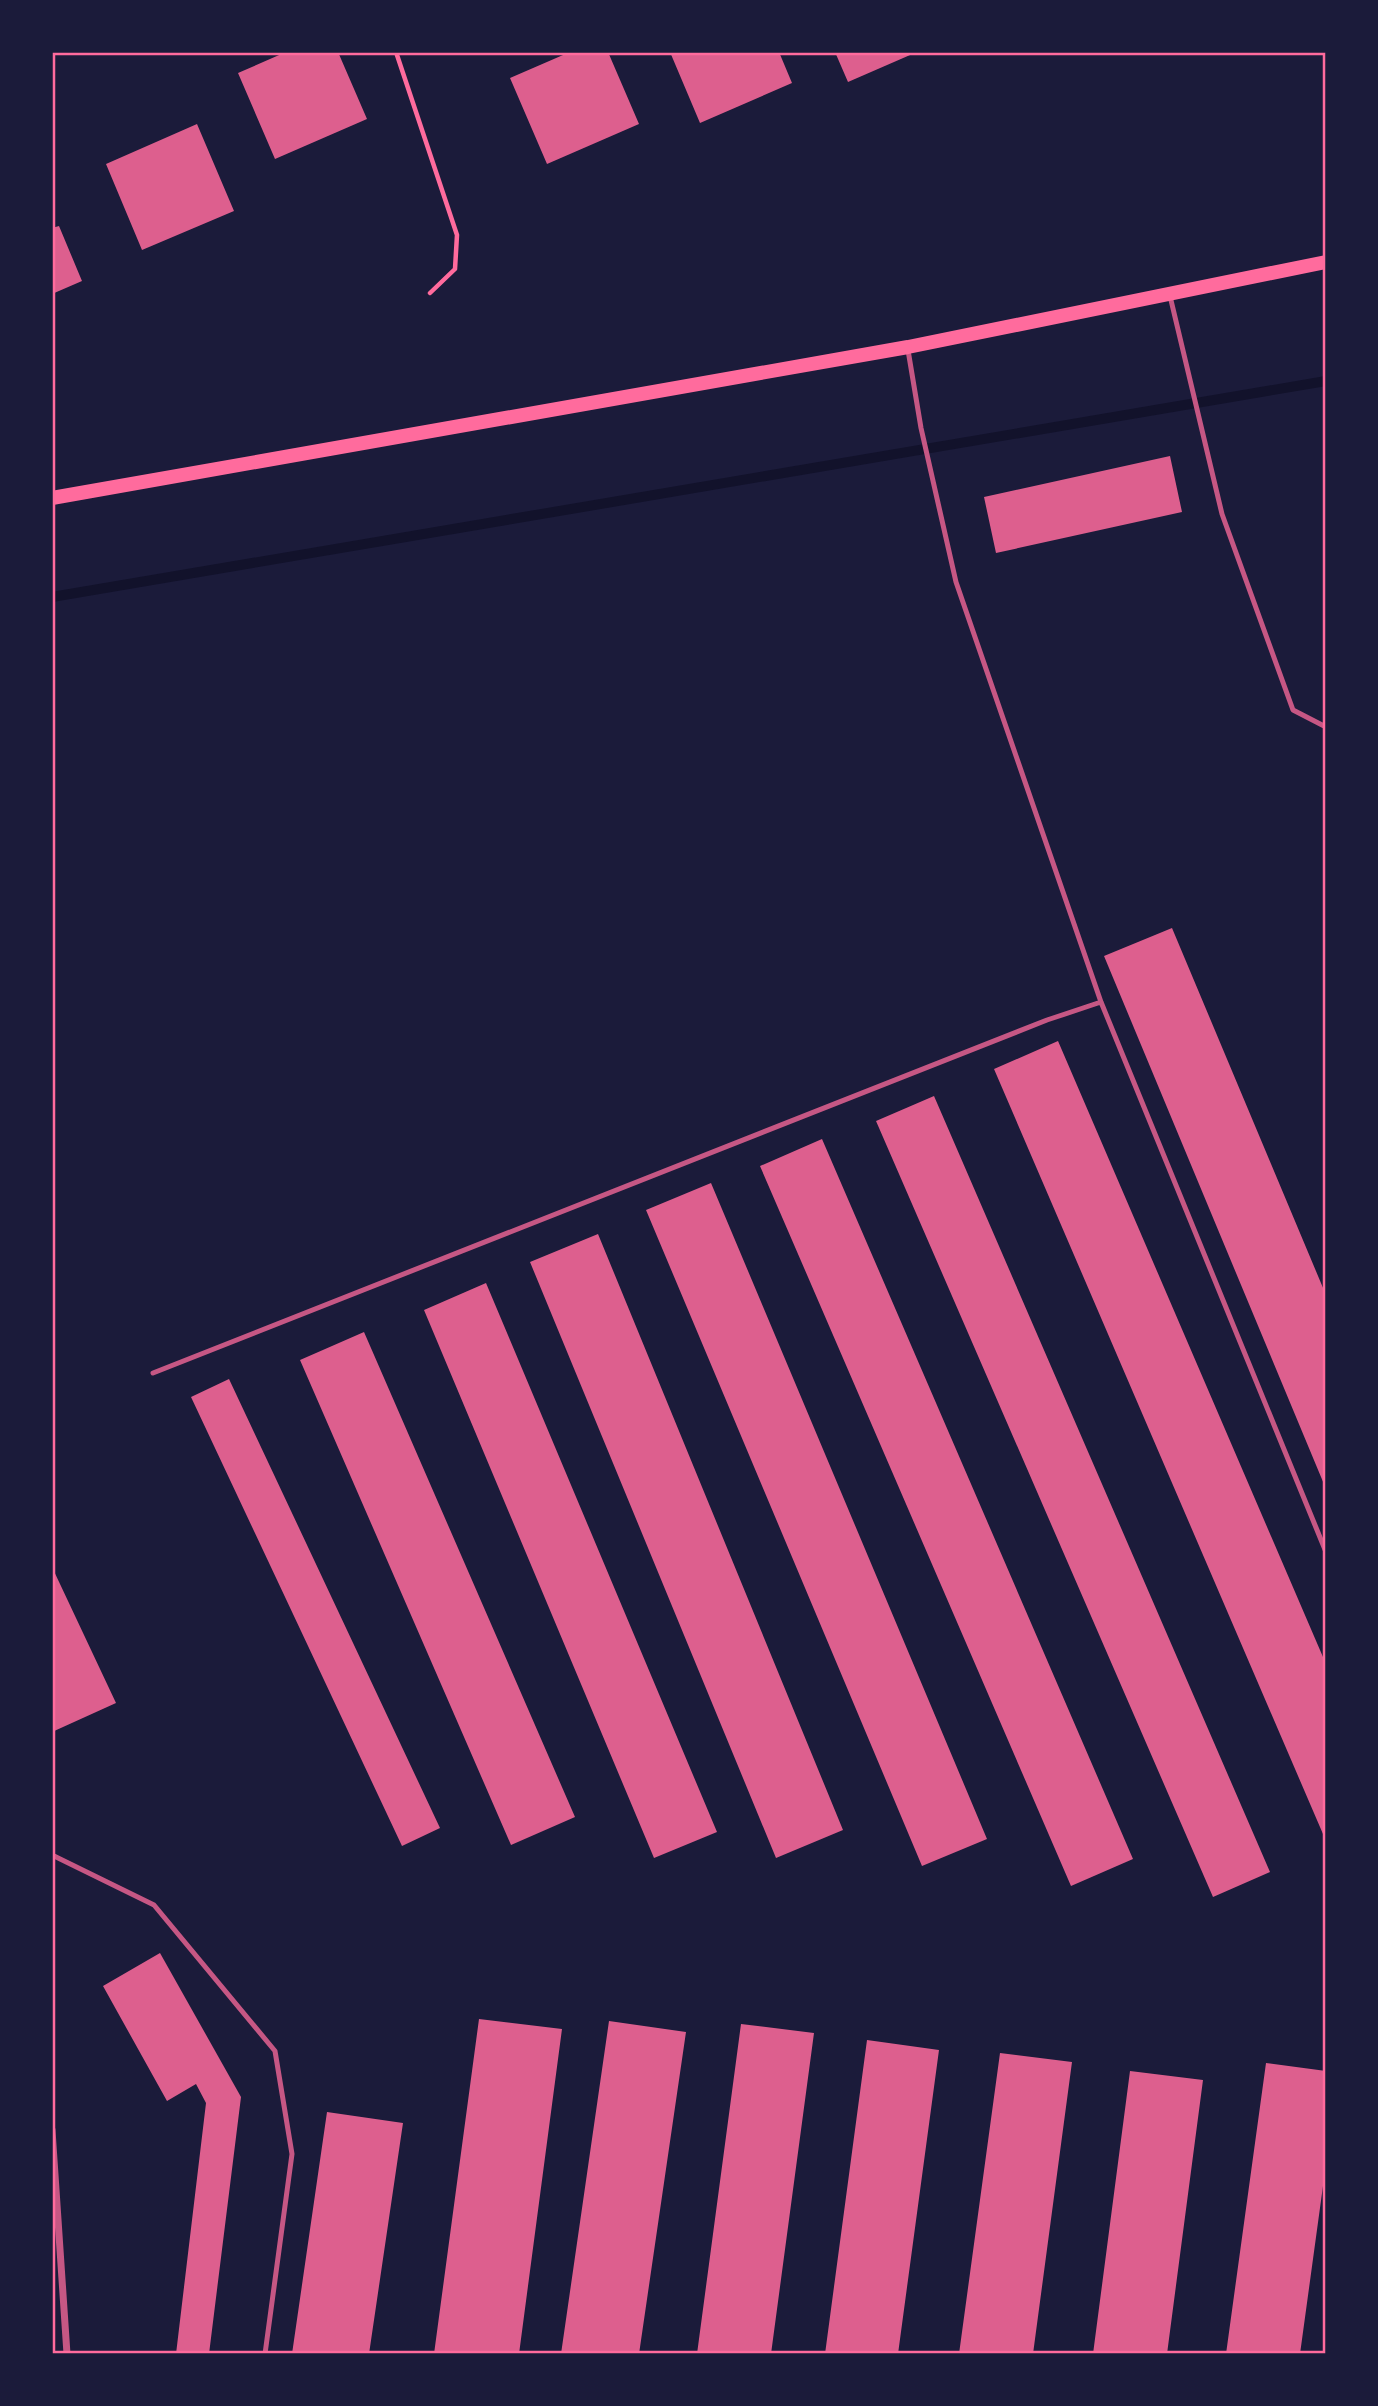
<svg xmlns="http://www.w3.org/2000/svg" width="1378" height="2406" font-family="'DejaVu Sans',sans-serif">
  <rect width="100%" height="100%" fill="#1b1b3a"/>
  <g fill="none" stroke-linecap="round" stroke-linejoin="round">
    <path stroke="#12122b" stroke-width="10" d="M52,597L1326,381"/>
  </g>
  <path fill="#dd5f8e" d="M286,52H338L367,119L275,159L238,73Z
    M570,52H608L639,124L547,164L510,78Z
    M670,52H779L792,83L700,123Z
    M835,52H917L848,82Z
    M197,124L234,211L142,250L106,164Z
    M59,226L82,281L52,294V228Z
    M1170,456L1182,512L996,553L984,497Z
    M1172,928L1326,1295V1489L1104,956Z
    M1058,1041L1326,1664V1841L994,1069Z
    M934,1096L1270,1872L1213,1897L876,1121Z
    M822,1139L1133,1859L1071,1886L760,1166Z
    M711,1183L987,1839L922,1866L646,1210Z
    M598,1234L843,1830L776,1858L530,1262Z
    M486,1283L717,1832L654,1858L424,1310Z
    M364,1332L575,1817L511,1845L300,1360Z
    M229,1379L440,1828L402,1846L191,1397Z
    M52,1567L116,1703L52,1732Z
    M160,1953L241,2097L209,2354H176L206,2103L196,2084L167,2101L103,1986Z
    M479,2019L562,2029L519,2354H434Z
    M609,2021L686,2032L639,2354H561Z
    M741,2024L814,2033L771,2354H697Z
    M867,2040L939,2050L898,2354H825Z
    M1000,2053L1072,2062L1033,2354H959Z
    M1266,2063L1326,2071V2164L1300,2354H1226Z
    M1130,2071L1203,2080L1167,2354H1093Z
    M327,2112L403,2123L369,2354H292Z"/>
  <g fill="none" stroke-linecap="round" stroke-linejoin="round">
    <path stroke="#ff6b9d" stroke-width="4.5" d="M396,52L457,235L455,269L430,293"/>
    <path stroke="#c65784" stroke-width="5" d="M1170,296L1222,514L1293,710L1326,727
      M908,350L921,428L956,582L1101,1002L1326,1552
      M153,1373L1047,1020L1101,1002
      M52,1855L154,1905L275,2051L292,2154L265,2354"/>
    <path stroke="#c65784" stroke-width="7" d="M52,2130L67,2354"/>
    <path stroke="#ff6b9d" stroke-width="14" d="M52,498L908,347L1326,262"/>
  </g>
  <rect width="1378" height="2406" fill="none" stroke="#1b1b3a" stroke-width="108"/>
  <rect x="54" y="54" width="1270" height="2298" fill="none" stroke="#ff6b9d" stroke-width="2.5"/>
</svg>
